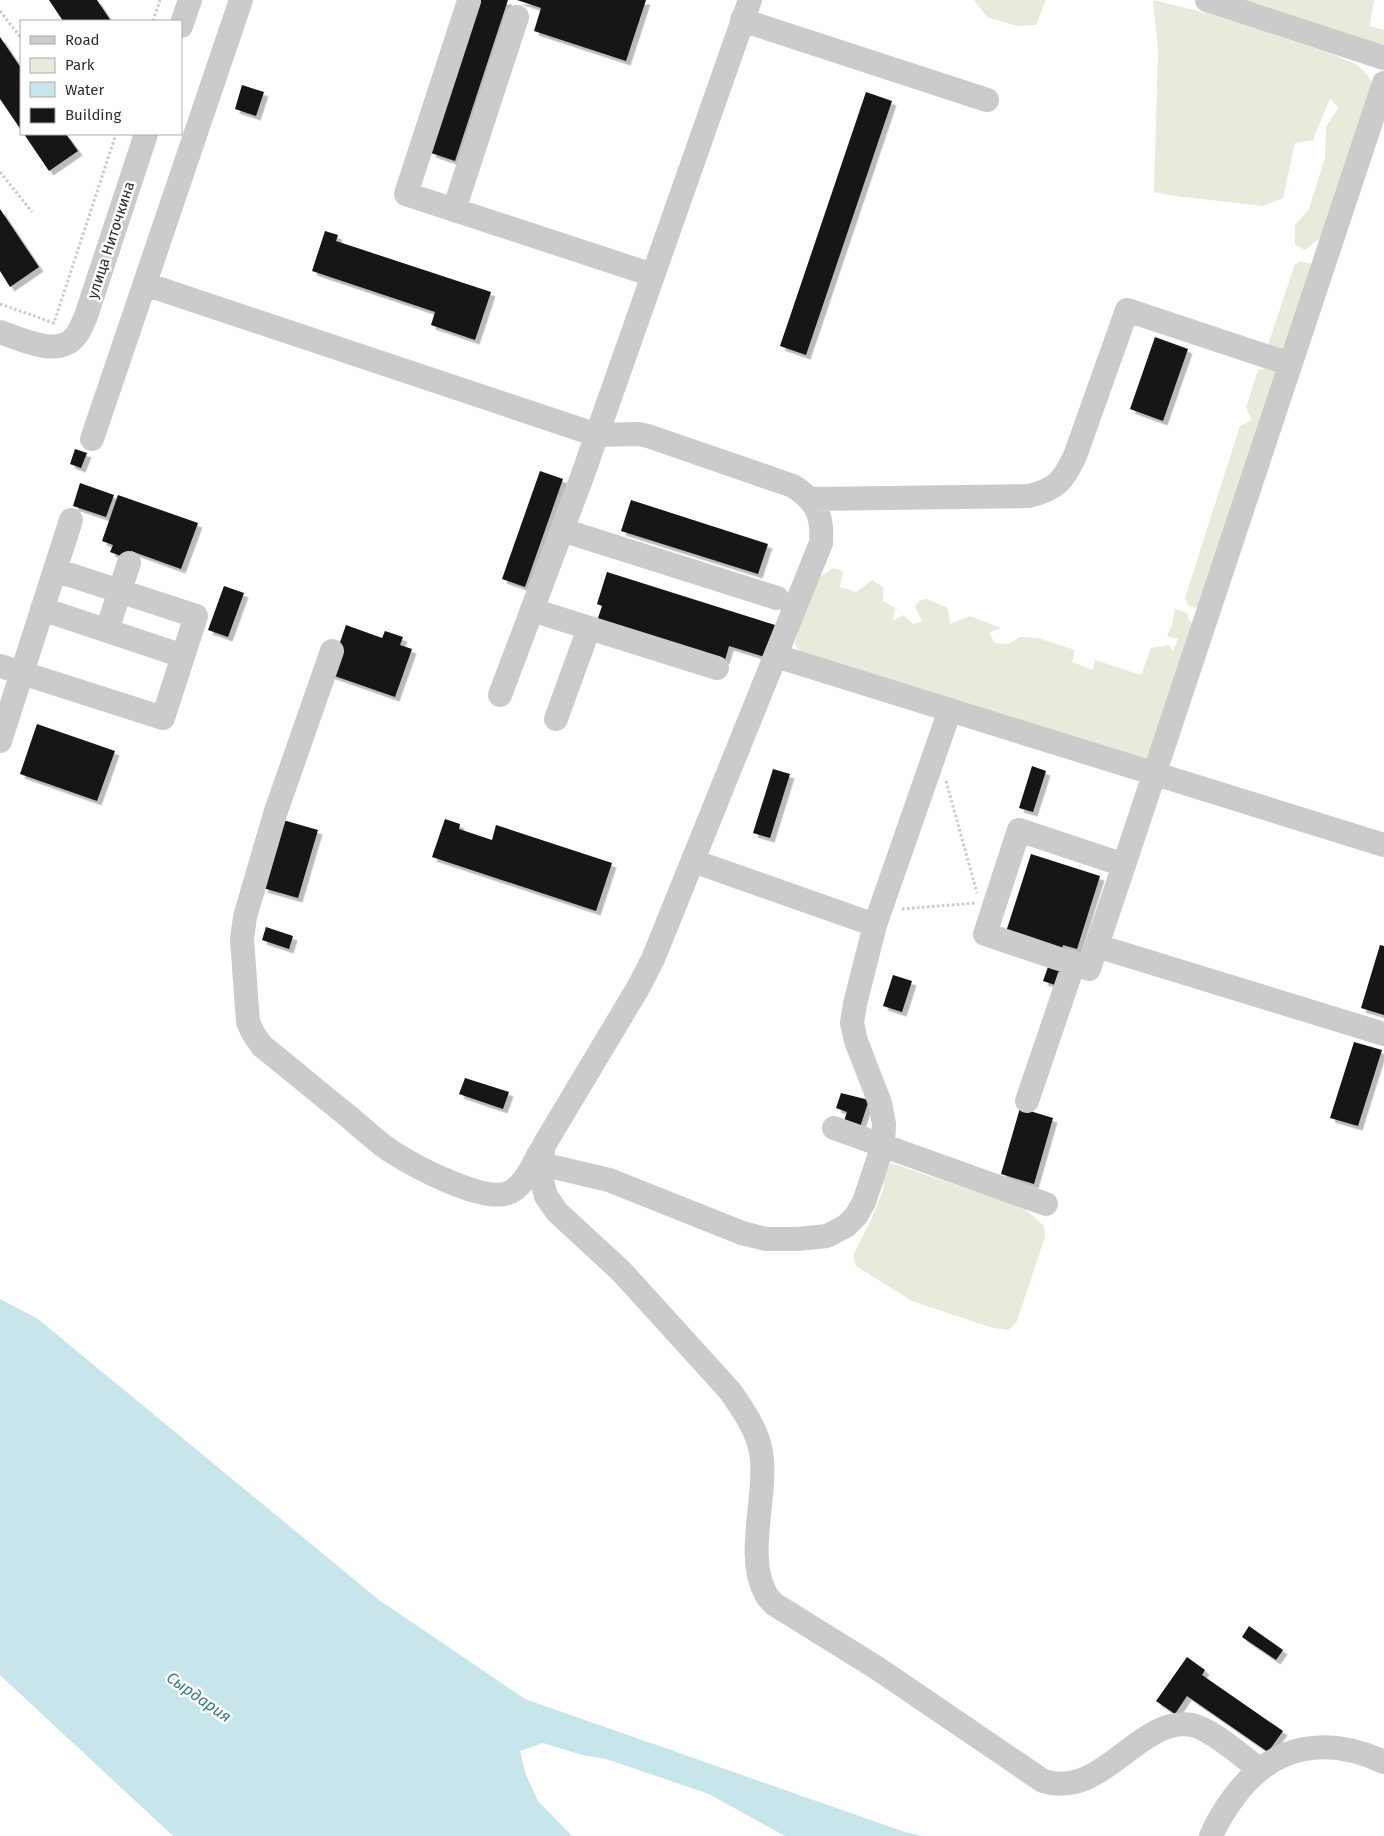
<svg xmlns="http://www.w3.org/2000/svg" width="1384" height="1836" font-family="'Fira Sans',sans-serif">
  <defs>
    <filter id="shadow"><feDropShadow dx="4.5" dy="4.5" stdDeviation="0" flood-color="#0004"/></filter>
  </defs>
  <rect width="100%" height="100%" fill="#fff"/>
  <path fill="#e7ebdb" d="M974,0H1046L1036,25L1017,26L987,17Z
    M1153,0L1207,13L1326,52L1354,63L1364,71L1373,84L1322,237L1305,250L1295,245V225L1309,209L1325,158L1326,127L1338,108L1330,98L1313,140L1295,143L1283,198L1263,206L1175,196L1154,192L1158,50Z
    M1230,0H1374L1370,26L1384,30V50Z
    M1301,261L1310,264L1312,270L1286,350L1280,354L1268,345L1295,264Z
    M1266,368L1274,370L1277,380L1203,604L1195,608L1188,605L1185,598L1240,426L1252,420L1246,408L1258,370Z
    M833,568L843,571L840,587L856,592L872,580L883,587V601L895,608L893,621L903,615L913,624L922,622L915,606L920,600L927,599L948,608L950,624L970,616L1001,628L989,633L995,643L1008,644L1020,637L1038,638L1075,650L1072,662L1093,670L1095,660L1141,675L1151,648L1169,645L1173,651L1178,639L1167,636L1172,625L1175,609L1187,613L1189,620L1195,626L1151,759L1144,764L802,656L795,643L799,623L817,579Z
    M891,1163L1024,1208L1044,1226L1045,1237L1017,1321L1009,1330L993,1328L912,1301L856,1266L853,1255L871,1220L883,1190L884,1176Z"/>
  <path fill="#c7e5eb" d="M0,1299L38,1319L379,1600L525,1699L905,1832L923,1836H785L709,1794L606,1759L582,1755L543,1743L520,1751L526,1775L538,1801L572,1836H173L0,1675Z"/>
  <path fill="#151515" filter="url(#shadow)" d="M49,0H97L111,21H63Z
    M481,0H508L455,161L431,153Z
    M517,0H646L626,61L534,31L541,8Z
    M0,37L21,68V130L0,99Z
    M242,85L264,92L256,116L235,109Z
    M866,92L892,101L806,355L780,346Z
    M24,134H66L78,151L49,171Z
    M0,209L39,267L10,287L0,271Z
    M325,231L338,235L336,241L491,292L475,340L431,325L435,312L312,271Z
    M1155,337L1188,349L1163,421L1130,409Z
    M75,449L87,453L81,468L70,464Z
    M540,471L563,479L525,587L502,579Z
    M80,483L114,495L106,517L73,506Z
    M118,495L198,523L181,569L131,551L129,559L110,552L113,545L102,541Z
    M631,500L768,544L758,574L621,531Z
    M607,572L775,625L765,657L729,646L725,660L597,621L602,606L597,604Z
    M224,586L244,593L228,637L208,630Z
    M346,625L382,638L385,631L403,637L400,645L412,649L395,697L329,674Z
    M37,724L115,751L97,801L20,774Z
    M1032,766L1046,771L1033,812L1019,808Z
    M773,769L790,774L770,838L753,833Z
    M445,819L460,824L459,829L492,840L496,825L612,863L596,911L432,857Z
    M283,820L318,830L298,898L263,888Z
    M1031,854L1100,876L1077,949L1063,945L1061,953L1005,935Z
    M266,927L293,936L289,949L262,940Z
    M1380,945L1384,946V1015L1361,1008Z
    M1048,967L1065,973L1061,987L1043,981Z
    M893,975L912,981L902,1012L883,1006Z
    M1354,1042L1382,1050L1358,1126L1330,1118Z
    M465,1078L509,1092L503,1109L459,1094Z
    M841,1093L869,1100L860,1127L844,1121L847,1112L836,1108Z
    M1020,1108L1053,1118L1034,1184L1001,1174Z
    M1249,1626L1283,1650L1276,1660L1242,1637Z
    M1187,1657L1205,1670L1202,1675L1283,1731L1268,1752L1187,1696L1175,1714L1156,1701Z"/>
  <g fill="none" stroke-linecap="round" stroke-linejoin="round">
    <path stroke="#cbcbcb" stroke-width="3" stroke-dasharray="2.5 2.5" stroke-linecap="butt" d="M0,11L21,38
      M153,21L160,0
      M0,172L32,212
      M0,304L54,323L116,134
      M946,781L977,893
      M902,909L975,903"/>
    <path stroke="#cbcbcb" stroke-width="24" d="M1207,0L1384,58
      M469,1L406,194L653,275
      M742,20L987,100
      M181,26L190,0
      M454,210L517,17
      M145,284L597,435L638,434L648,436L793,486C817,501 823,516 821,543L653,959L638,988L544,1145L541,1164V1177L546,1196L557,1212L621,1271L730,1391C743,1410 757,1429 761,1452C768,1493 745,1556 765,1592C767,1597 771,1601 774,1604L877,1668L1043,1781C1103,1800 1138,1716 1192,1725C1210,1728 1243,1757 1259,1769
      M0,332C21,339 57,358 75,337C80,331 83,323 86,316L146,134
      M92,439L241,0
      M811,499L1029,496C1057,489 1063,481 1075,456L1127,310L1290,364
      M562,530L777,598
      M42,609L183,656
      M532,610L717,668
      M107,630L129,563
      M332,651L275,814L245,917L242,939L248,1022L253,1033L262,1046C291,1069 319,1093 348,1116C361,1127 375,1140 389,1150C412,1165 482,1203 508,1193C524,1187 532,1166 540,1152
      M776,656L1384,845
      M0,666L163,718L196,616L55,570
      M500,695L582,477L750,0
      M556,719L589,628
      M0,741L71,520
      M693,861L875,925
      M1124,865L1019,830L985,934L1089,969L1124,865L1384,83
      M1097,946L1384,1034
      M1027,1101L1074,963
      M834,1128L1046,1204
      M541,1164L609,1180L742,1233L766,1239H798L827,1236L846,1226L856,1216L864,1202L883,1145L884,1124L880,1103L856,1041L852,1023L855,1004L875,925L950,710
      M1211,1836C1217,1822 1225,1809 1234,1797C1273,1744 1326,1735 1384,1762"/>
  </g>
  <g text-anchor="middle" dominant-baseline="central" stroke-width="5" stroke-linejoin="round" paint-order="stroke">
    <g font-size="15" fill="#2e2e2e" stroke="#fff">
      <text transform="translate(111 240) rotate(-72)">улица Ниточкина</text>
    </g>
    <g font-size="16" font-style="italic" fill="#3b7b88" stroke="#fff">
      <text transform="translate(199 1697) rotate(35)">Сырдария</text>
    </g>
  </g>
  <rect x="20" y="20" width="162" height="115" fill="#ffffff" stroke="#ababab"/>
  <rect x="30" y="36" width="25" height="8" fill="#cbcbcb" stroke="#ababab"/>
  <text x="65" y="45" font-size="15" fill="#2e2e2e">Road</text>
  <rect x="30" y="58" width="25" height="15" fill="#e7ebdb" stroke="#ababab"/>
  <text x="65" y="70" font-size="15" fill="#2e2e2e">Park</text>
  <rect x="30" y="82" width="25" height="15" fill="#c7e5eb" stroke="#ababab"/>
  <text x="65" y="95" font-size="15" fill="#2e2e2e">Water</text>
  <rect x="30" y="108" width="25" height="15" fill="#151515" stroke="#ababab"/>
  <text x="65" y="120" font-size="15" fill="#2e2e2e">Building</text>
</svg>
